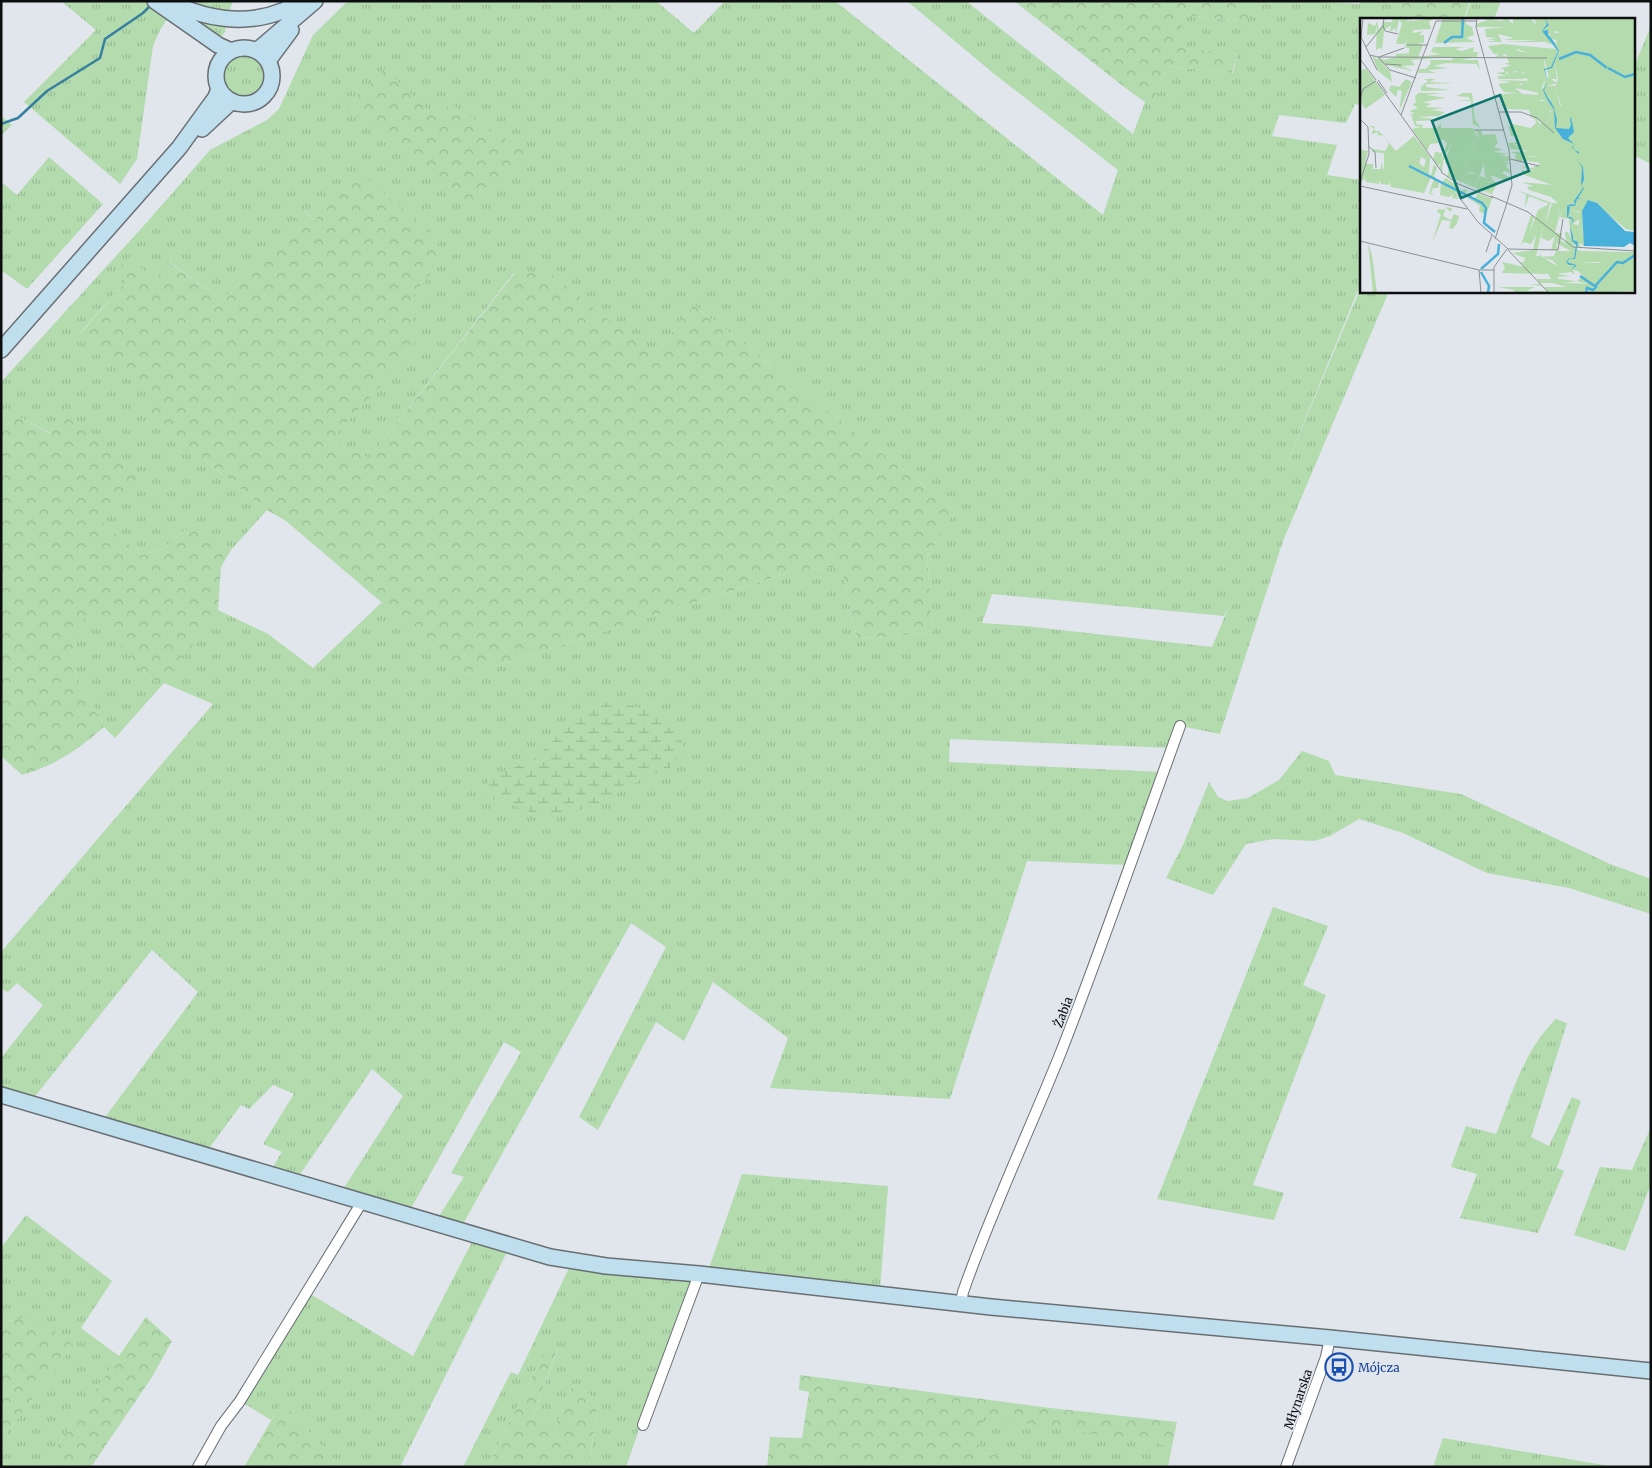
<svg xmlns="http://www.w3.org/2000/svg" width="1652" height="1468" font-family="Merriweather,serif">
  <defs>
    <pattern id="grass-tufts" width="24" height="20" patternUnits="userSpaceOnUse" patternTransform="scale(1.25)"><rect width="24" height="20" fill="#b3dbae"/><path d="M3 7l-1-3M5 7V3M7 7l1-3M15 17l-1-3M17 17v-4M19 17l1-3" fill="none" stroke="#99bb95"/></pattern>
    <pattern id="forest-crowns" width="20" height="18" patternUnits="userSpaceOnUse" patternTransform="scale(1.25)"><rect width="20" height="18" fill="#b3dbae"/><path d="M2 6a3 3 0 1 1 6 0M12 15a3 3 0 1 1 6 0" fill="none" stroke="#99bb95"/></pattern>
    <pattern id="wetland-marsh" width="20" height="14" patternUnits="userSpaceOnUse" patternTransform="scale(1.25)"><rect width="20" height="14" fill="#b3dbae"/><path d="M1 5h8M5 5V1M11 12h8M15 12V8" fill="none" stroke="#99bb95"/></pattern>
  </defs>
  <rect width="100%" height="100%" fill="#e0e6eb"/>
  <path fill="url(#grass-tufts)" fill-rule="evenodd" d="M61,1H144L168,18L160,30L153,46L137,159L120,184L24,102L96,30Z
    M179,1H236L233,2L227,16Z
    M348,1H656L694,33L725,1H835L1103,215L1118,170L993,73L907,1H966L1133,134L1145,102L1151,105L1166,66L1233,73L1237,54L1175,47L1185,15L1248,22V1H1307L1359,4L1360,1H1397L1411,19H1361V105L1355,104L1346,123L1279,115L1272,136L1337,145L1327,175L1361,180V283L1276,490L1361,287V291H1389L1283,541L1220,734L1181,726L1202,673L1172,748L950,739L949,762L1163,772L1129,865L1027,861L950,1099L770,1088L788,1038L713,982L684,1041L656,1022L598,1130L579,1117L666,947L631,923L463,1224L439,1216L464,1177L451,1173L521,1052L504,1042L410,1210L342,1191L403,1096L372,1069L299,1176L271,1170L282,1152L263,1144L294,1094L273,1085L249,1109L241,1105L207,1151L100,1124L198,992L152,950L32,1100L1,1091V1058L43,1005L17,983L8,992L1,989V952L213,704L164,683L115,738L104,727L68,661L88,608L150,679L164,682L218,610L268,634L313,668L382,602L467,675L791,572L841,566L857,638L888,637L933,631L927,557L955,511L694,305L653,356L514,273L369,458L337,444V433L414,349L411,298L440,262L315,221L305,211L255,268L223,300L169,262L155,281L125,282L81,332L155,397L145,412L267,510L231,550L197,526L182,532L164,549L141,555L100,521L103,515L145,481L17,416L1,430V382L148,221L210,150L267,120L279,109L313,35ZM992,594L1224,616L1230,604L1212,647L1025,626L982,623Z
    M1471,1H1501L1494,19H1465Z
    M185,15L226,23L225,32L219,40Z
    M1651,26V164L1633,155V69Z
    M222 76a22 22 0 1 1 44 0a22 22 0 1 1-44 0Z
    M1,116L12,125L1,135Z
    M49,157L103,204L27,289L1,270V182L17,195Z
    M1302,751L1329,761L1335,775L1461,794L1610,864L1651,879V914L1569,888L1487,873L1403,833L1359,819L1330,836L1314,841L1274,839L1246,844L1213,895L1166,878L1184,843L1209,782L1218,797L1228,801L1248,798L1279,780Z
    M1273,907L1328,926L1303,985L1326,995L1253,1185L1284,1193L1274,1220L1157,1199Z
    M1556,1019L1567,1023L1531,1137L1549,1146L1572,1097L1581,1101L1557,1168L1564,1171L1538,1233L1460,1218L1477,1174L1451,1167L1466,1126L1496,1134C1512,1094 1524,1050 1556,1019Z
    M1651,1127V1184L1625,1251L1574,1235L1600,1167L1632,1170Z
    M742,1174L888,1186L880,1290L709,1268Z
    M26,1215L112,1281L81,1328L119,1356L42,1467H1V1440L73,1345L26,1318L1,1322V1248Z
    M473,1240L508,1250L400,1467H330L334,1459L282,1403L271,1420L240,1401L307,1292L413,1356Z
    M570,1266L691,1281L626,1467H589L598,1400L573,1385L554,1430L533,1417L558,1348L542,1357L487,1467H463L511,1372L518,1375Z
    M983,1417H989L1172,1446L1168,1467H1005L1004,1456L977,1453Z
    M1443,1438L1604,1465L1607,1467H1433Z"/>
  <path fill="url(#forest-crowns)" d="M1014,1H1248V22L1185,15L1176,47L1237,54L1232,73L1166,66L1151,106L1132,93Z
    M1397,1H1470L1464,19H1411Z
    M385,69L434,116L451,104L527,153L470,212L346,106Z
    M360,173L437,237L440,262L411,298L415,349L337,433V444L369,458L515,273L549,272L653,356L694,305L955,511L927,557L933,631L888,637L857,638L841,566L791,572L467,675L286,521L267,510L145,412L154,397L81,333L125,282L114,273L129,257L155,280L168,262L223,300L255,268L304,211L315,221Z
    M17,416L49,433L67,417L145,481L103,515L101,521L141,555L164,549L182,532L197,525L231,550L221,567L218,610L165,683L150,679L88,609L68,661L104,727C77,750 56,765 22,775L1,756V430Z
    M146,1317L172,1341L152,1377L91,1467H42Z
    M26,1318L48,1326L73,1345L1,1440V1322Z
    M558,1347L533,1417L554,1429L573,1385L598,1400L589,1467H487L542,1357Z
    M800,1375L1042,1407L1177,1422L1172,1446L984,1417L977,1453L1005,1456V1467H767L770,1437L802,1438L809,1392L799,1390Z
    M282,1402L334,1459L330,1467H244Z"/>
  <path fill="url(#wetland-marsh)" d="M596,703C607,703 620,703 632,706C645,708 656,715 669,717L678,733L684,750L666,773L651,774L595,806L560,815L535,814L506,803L491,799L483,790L490,778L534,759L579,716Z"/>
  <g fill="none" stroke-linecap="round" stroke-linejoin="round">
    <path stroke="#367f9e" stroke-width="2.5" d="M1,124L18,118L47,91L100,58L105,39L143,13L152,4"/>
    <g stroke="#696e72" stroke-width="12">
      <path id="street" d="M961,1303L963,1292C991,1212 1027,1136 1059,1057C1102,948 1140,836 1180,726
        M643,1425L699,1274
        M198,1467L221,1426L240,1401L362,1202
        M1286,1467L1326,1357L1330,1338"/>
    </g>
    <g stroke="#696e72" stroke-width="18">
      <path id="secondary" d="M155,1L218,45L231,51
        M169,1C204,19 245,26 282,11C288,9 294,4 299,1
        M216 76a28 28 0 1 1 56 0a28 28 0 1 1-56 0Z
        M255,50L260,48L315,1
        M268,61L291,30
        M202,129L232,101
        M1,350L179,148L216,97L219,88
        M1,1095L550,1257L606,1266L699,1274L991,1307L1330,1338L1651,1371"/>
    </g>
    <use href="#street" stroke="#fff" stroke-width="10"/>
    <use href="#secondary" stroke="#c0dfee" stroke-width="15"/>
  </g>
  <defs>
    <g id="bus-ring" transform="scale(1.4375)"><circle r="9.5" fill="#e0e6eb" stroke="#1a4fb4" stroke-width="1.5"/><path d="M-5-6H5V4H4V6H2V4H-2V6H-4V4H-5ZM-3.5-4V0h7V-4ZM-3.5 1.2v1.5H-2V1.2ZM2 1.2v1.5H3.5V1.2Z" fill="#1a4fb4"/></g>
  </defs>
  <g fill-rule="evenodd">
    <use href="#bus-ring" x="1339" y="1367"/>
  </g>
  <g text-anchor="middle" dominant-baseline="central" stroke-width="4" stroke-linejoin="round" paint-order="stroke">
    <g font-size="12" fill="#0c0e10" stroke="#e0e6eb">
      <text transform="translate(1063 1012) rotate(-69)">Żabia</text>
      <text transform="translate(1298 1399) rotate(-71)">Młynarska</text>
    </g>
    <g font-size="12" fill="#164399" stroke="#e0e6eb" text-anchor="start">
      <text x="1358" y="1367">Mójcza</text>
    </g>
  </g>
  <g transform="translate(1360 18)">
    <rect width="275" height="275" fill="#e0e6eb"/>
    <path d="M33,0H47L48,4L51,0V3L75,0L69,4L71,11L53,12V15L63,13L59,17H64V25H58L63,27L58,39L80,36L71,34L73,29H105L95,31L102,33L114,29L113,34H118L117,39L101,42H118L120,53L117,46L86,45L73,48L89,50L67,52L77,55H58L59,51H66L71,45L70,42H92L93,39L51,42L55,47L42,48L53,53L17,45L18,39L24,42L36,39V36L49,35V30H45L47,20L45,26H36L42,5L39,2L36,15L35,10L30,14L31,7L24,12L22,34L21,29L16,32L17,7L15,16L7,17L8,5L15,8L17,3L19,12L24,4H32ZM83,0H105L106,6L112,9L114,17L106,20L115,24L75,25ZM124,0L142,3L146,0L153,6V0H170L177,7L174,0H183L195,15L204,14L202,23L200,28L196,27L197,23L192,20L195,16H191L186,17L184,24H145L179,22H143L154,20L138,16L142,24H127L137,22H127L136,20L126,19L125,11L147,9H116V6L128,2ZM187,19L198,32L194,43L197,61H191L197,65L187,68H195L200,87L211,99V107L208,111L196,108L191,92L176,94V98L187,94L191,96L187,99L188,107L171,99L169,92L146,91L142,87L141,76L159,75L144,74L138,66L151,64L138,62L169,63L157,67L177,66L180,75L155,70L165,78L163,76L181,77L180,83H188L181,89L191,84L183,72L186,59L189,60L184,40L188,31L169,35L158,31L151,39L147,36L142,37L147,39H135L139,36H134L128,28L143,26L196,31L192,26H186L190,25ZM144,51L147,56L159,53L166,57L163,61H138V58H147L136,55L144,54ZM46,61L52,64L39,93L42,73L38,72L36,79L29,72L31,67L39,69ZM64,61H76L69,64L94,65L66,66V69L90,72L61,73V69L68,63ZM59,75H83L66,77L86,80L62,84L71,86L65,89L83,90L71,92L85,94L79,98L57,99L84,102L56,103V106L63,107L62,110H77L81,105V110H113L119,122L116,112H121L123,117L135,116L138,125L134,129L143,132L133,134L150,136L140,137L150,139V143H144L150,145L146,147L151,155L144,153L142,155L152,161L147,160V163L130,157L133,161L128,165L130,160L125,159L124,146L112,131L114,125L108,127L103,142L106,143L105,151L116,154L105,155L103,160L115,170L120,158L122,159L124,163L121,165L120,171L134,178L87,158L90,147L85,145L91,125L83,144L82,154L79,150L81,145L77,148L73,141L75,134L82,135L81,143L87,125L82,121L81,124L75,117L79,125L70,126L67,133L52,111L61,109L55,108L51,96L55,95L49,93L58,90L52,86L56,85L55,78ZM103,75H112L115,102L121,110L113,106L111,83H94L111,82L108,79L96,78ZM161,124L155,127L157,130L171,133V136L179,138H163L162,144L155,142L156,136L150,134L170,133L150,131L148,125ZM24,135L61,139L59,145L64,149L66,142L61,139L70,140L69,156L71,157L74,146L77,150L74,158L79,164L78,170H73L71,175L75,177L69,176L74,160L71,159L64,175L31,169L29,163V167L21,166L19,162V166L6,164L4,157L9,151H21V143L24,153ZM86,160L99,169L98,174L107,171L105,177L101,175L99,179L95,173L98,181L92,180L93,176L89,179L80,177L81,165ZM159,173L192,185L190,186L185,206L187,201L191,205L195,203L201,191L195,215H202L201,223L206,225L205,214H208L216,231L221,233L263,234L254,243L220,245L240,247L243,254H223L209,246L207,251L211,254L197,256L211,258L197,259L199,261L217,263L204,265L232,266L235,269L233,272L227,271L225,275H155L154,272L138,269H175L166,273H187L184,269H207L192,265H180L181,268L169,266H180L177,261H191L188,256L142,255L145,249L142,244L165,249L160,244H164L165,240L152,235L173,232L176,217L171,226L164,224L161,227L171,197L174,199L169,217L178,192L189,186L169,178L165,190L166,177ZM183,208L181,220L189,223L195,218L191,232H198L196,225L211,233L195,240L197,248L181,238V233L180,238H176ZM228,180L235,181L266,211L230,182L222,193L223,216L218,215L220,194L209,191ZM86,189L92,190L91,194L86,190L83,198L91,202L94,196L99,198L97,205L93,211L89,210L91,203L82,202L72,225L81,196L77,194L78,191L85,192ZM8,225L12,237L17,275H13Z" fill="#b3dbae" fill-rule="evenodd"/>
    <path d="M183,0H275V213L266,211L235,181L229,180L220,190L209,191L220,195V201L212,206L219,207L218,215L224,217V228L219,225L221,231L211,223L209,201L200,199L203,190L199,200L200,191L195,204L189,205L187,201L192,185H198L191,179L169,172L167,169L173,168L161,164L192,167L162,156V152L173,153L160,148L172,150L181,145L161,142L163,138L178,139L171,137V133L153,130L161,124H158L156,118H151L146,100L149,109L153,106L171,110L176,105L175,100L180,106L183,103L188,107L187,99L191,97L184,95L176,99V94L188,92L183,91L181,86L188,83L177,81L181,79L178,76L177,66H170L172,71L166,72L161,64L170,62L159,58L166,57L163,54L154,53L150,56L141,50L151,48L144,45H149L146,36L152,38L153,32L169,35L172,33L169,30H188L187,39L184,41L186,60L182,69L191,82L189,92L196,99V107L205,111L211,107V99L204,96L195,69L198,60L194,43L199,34L189,20L190,26L184,23L186,17L195,16L192,22L200,28L204,15L189,12V7ZM12,37L30,53L32,64L18,53ZM0,49L2,52L6,50L25,77L5,91L0,82ZM14,108L15,113H19L36,133L54,118L71,140L12,134L13,131L25,133L29,126L24,118L17,117L19,114L11,116L14,110L9,108ZM114,125L112,131L124,146L115,170L103,160L105,155L116,156L105,151L106,143L103,142L108,126ZM0,127L2,132L8,133L5,146H13V150L0,166ZM122,159L130,160L128,165L133,162L137,165L132,176L120,171L121,164L124,163ZM118,175L132,181L126,197L119,193L120,188L108,180H115ZM196,233H211L195,240L198,248L192,242L181,239L194,238ZM263,234H275V273L225,275L235,268L217,263L223,258L218,253L213,252L215,257L207,251L209,246H215L223,254H243L240,248L219,245H240V241L255,242Z" fill="#b3dbae"/>
    <path d="M184,0L189,7L182,13L188,12V17L192,21L199,33L192,50L185,52L188,64L184,72L188,80L191,84L194,90L197,102L196,110L209,111L211,107L210,101L211,99L214,114L208,120L214,126L213,131L219,134V136L216,141L223,149L224,162L221,168L224,170L218,180H222L217,181L215,188H208L210,189L209,195L208,199H211L214,202L210,209L213,218V222L218,224L215,241H214L210,240L207,244L216,247V248L211,252L223,260L211,252L215,247H209L206,244L209,240H214L216,227L212,223L210,209L213,202L207,199V188L211,186L215,187L214,183L223,170L221,168L222,149L216,141L219,136L212,130L214,126L203,121L195,110L194,92L187,81L183,72L188,64L184,51L191,49L198,33L182,13L187,6ZM228,182L237,185L265,213L274,214L275,228L270,225L264,229L224,228L222,193Z" fill="#48b0db"/>
    <path fill="none" stroke="#48b0db" stroke-width="2.5" d="M84,25L92,19H102L103,0M199,41L216,34L230,37L247,50M248,50L265,59L275,56M49,148L122,185L126,190L124,205L135,214M121,251L138,236L139,226M121,254L129,268L128,275M220,258L236,269L233,272L227,270L226,275M235,268L257,244L263,245L275,237"/>
    <path fill="none" stroke="#8b9093" stroke-width="1" d="M117,0L116,9L149,132L152,167L146,188M23,8L25,13L38,16M0,17L17,52M1,19L3,0M47,27H68M6,29L23,8L24,0M10,37L18,39L30,52L56,60M18,39L187,40M19,39L44,30M0,41L16,62M25,46L41,47M18,62L27,75M17,64L82,154M0,81L3,71L16,63M139,94H161L177,100L194,115M41,97L76,3H117M0,101L8,109L9,136L0,164M114,112H144M8,128L15,134L16,150M150,141L179,148M81,154L98,166M95,165L99,179L118,204L148,231L198,232L203,201M96,165L133,180M0,168L107,191M131,178L168,194L213,229L275,233M135,221L146,188M0,223L119,252H134M148,232L189,275M126,234L132,217M119,252L121,275M134,275V249L147,231"/>
    <path fill="#0f766e" fill-opacity="0.15" stroke="#0f766e" stroke-width="2.5" d="M140,77L169,153L101,180L72,103Z"/>
    <rect width="275" height="275" fill="none" stroke="#0c0e10" stroke-width="2.5"/>
  </g>
  <rect width="1652" height="1468" fill="none" stroke="#0c0e10" stroke-width="5"/>
</svg>
